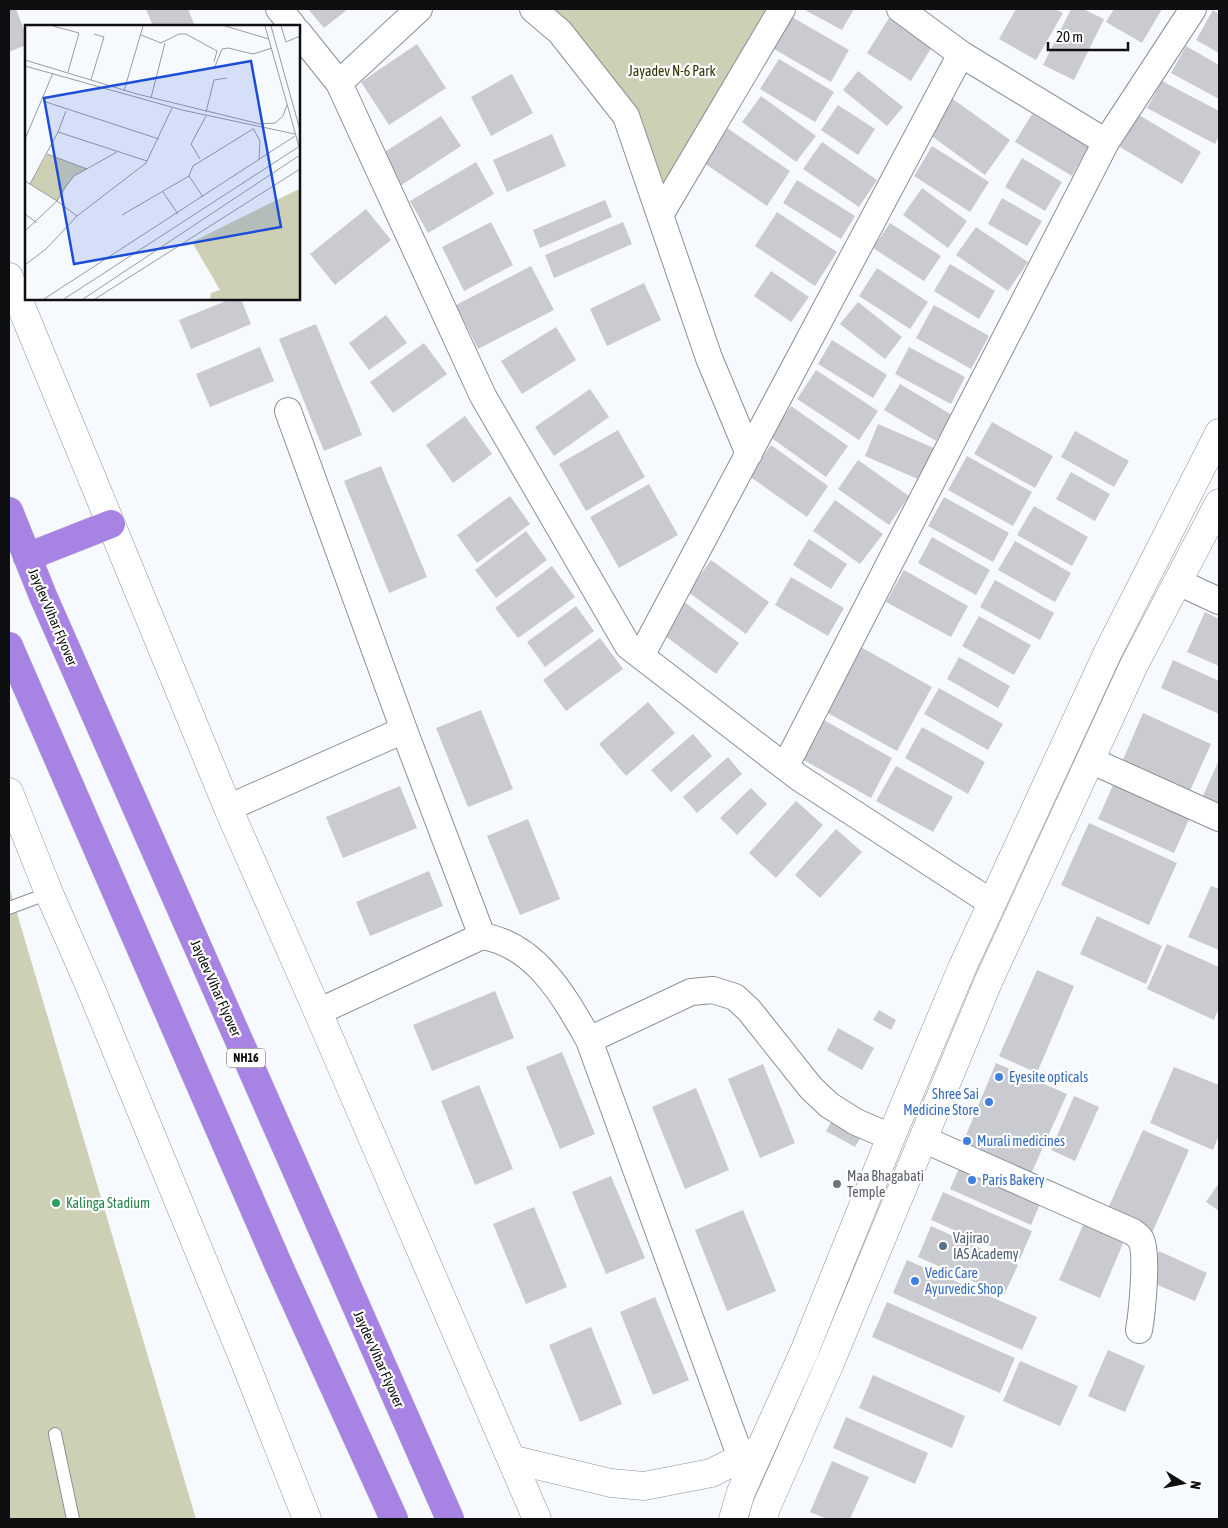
<svg xmlns="http://www.w3.org/2000/svg" width="1228" height="1528" font-family="'Asap Condensed',sans-serif">
  <rect width="100%" height="100%" fill="#f6fafe"/>
  <path fill="#ced0b5" d="M533,9H782L660,215L626,116Z
    M9,886L196,1519H9Z"/>
  <path fill="#cacad1" d="M9,9H16L26,35V45L9,52Z
    M146,9H188L195,26H153Z
    M308,9H348L324,28Z
    M803,9H854L842,30Z
    M1016,9H1055L1063,13L1036,60L999,39Z
    M1071,9H1083L1104,19L1074,80L1043,65Z
    M1114,9H1162L1142,43L1106,22Z
    M1213,10L1219,14V53L1196,40Z
    M792,17L849,50L831,82L774,49Z
    M889,18L933,45L911,81L867,53Z
    M417,44L446,88L389,125L361,82Z
    M1186,46L1219,65V99L1171,73Z
    M779,59L834,92L815,122L760,89Z
    M858,71L903,107L887,126L843,90Z
    M512,74L533,113L491,136L471,97Z
    M1162,81L1219,111V136L1215,144L1147,108Z
    M761,96L816,136L796,162L742,122Z
    M950,97L1010,140L985,175L926,132Z
    M838,105L875,129L858,155L821,130Z
    M1032,114L1088,147L1072,176L1015,142Z
    M1139,115L1201,152L1182,184L1120,147Z
    M441,116L461,146L400,186L380,155Z
    M727,128L790,171L767,206L704,163Z
    M552,134L566,166L507,192L493,160Z
    M822,142L877,180L859,207L803,169Z
    M932,146L989,182L970,212L914,176Z
    M1022,158L1062,182L1045,211L1005,187Z
    M476,162L494,194L428,233L410,201Z
    M797,180L855,216L841,239L783,203Z
    M922,188L967,221L948,248L903,215Z
    M1002,198L1042,221L1027,246L988,224Z
    M605,200L612,217L540,248L533,230Z
    M366,209L391,240L335,285L310,254Z
    M777,212L837,252L815,286L755,246Z
    M491,222L513,265L464,291L442,247Z
    M623,222L632,244L554,278L545,255Z
    M890,223L941,256L924,281L873,248Z
    M976,227L1028,262L1008,291L956,255Z
    M950,264L995,291L979,319L934,291Z
    M531,266L554,310L478,349L456,305Z
    M877,268L928,302L910,329L859,296Z
    M771,271L809,297L791,322L754,296Z
    M644,283L661,320L607,346L590,309Z
    M231,299H241L251,324L191,349L179,320Z
    M858,302L902,337L885,359L840,324Z
    M934,305L989,336L971,369L916,338Z
    M386,315L407,343L369,370L349,343Z
    M316,324L362,435L324,451L279,339Z
    M556,327L576,360L522,394L501,361Z
    M832,340L887,375L873,398L818,364Z
    M424,343L447,374L393,413L370,382Z
    M260,347L274,381L210,407L196,374Z
    M909,347L965,377L951,404L895,374Z
    M816,370L878,411L859,440L797,399Z
    M900,384L952,415L936,441L884,410Z
    M590,389L609,417L554,456L535,427Z
    M791,406L848,446L826,477L770,437Z
    M465,416L492,454L453,483L426,445Z
    M992,422L1053,456L1035,488L974,454Z
    M878,424L934,448L920,480L865,456Z
    M618,430L645,477L586,511L559,464Z
    M1075,431L1129,461L1114,487L1061,457Z
    M771,445L828,486L807,517L749,476Z
    M967,456L1032,492L1013,526L948,490Z
    M858,460L909,496L889,525L838,489Z
    M381,466L427,577L389,593L344,481Z
    M1071,472L1110,494L1095,521L1056,499Z
    M649,484L678,535L619,568L590,517Z
    M510,496L530,524L477,563L457,535Z
    M944,497L1009,533L993,562L928,526Z
    M835,500L883,534L860,564L813,531Z
    M1034,506L1088,537L1072,566L1017,535Z
    M526,531L547,560L496,598L475,570Z
    M932,537L990,570L976,595L918,563Z
    M809,539L847,564L831,589L793,565Z
    M1015,541L1071,573L1055,602L998,570Z
    M711,560L769,602L746,634L688,592Z
    M552,566L575,597L518,638L495,608Z
    M904,570L968,606L951,637L886,602Z
    M791,577L844,608L828,636L775,605Z
    M995,580L1054,613L1040,640L980,607Z
    M683,601L739,643L716,674L660,632Z
    M576,606L594,631L545,667L527,642Z
    M1205,612L1219,619V666L1187,652Z
    M979,616L1031,645L1014,675L962,646Z
    M600,638L623,669L566,711L543,680Z
    M859,646L932,687L897,751L824,711Z
    M959,657L1010,686L998,708L947,679Z
    M1173,660L1219,681V714L1161,688Z
    M939,688L1003,724L988,750L924,714Z
    M648,702L675,733L626,776L599,744Z
    M481,710L513,789L468,807L436,728Z
    M1143,713L1211,744L1186,800L1119,769Z
    M822,719L892,758L871,798L800,758Z
    M922,727L985,762L968,794L905,758Z
    M693,734L712,756L671,792L651,770Z
    M728,757L742,774L697,813L683,797Z
    M1219,760V806L1202,798Z
    M896,766L953,797L933,832L876,801Z
    M1114,783L1190,817L1174,853L1098,819Z
    M400,786L417,828L343,858L326,817Z
    M751,788L767,804L737,835L720,818Z
    M796,801L823,825L776,878L749,853Z
    M528,819L560,899L520,915L487,836Z
    M1089,823L1177,863L1149,925L1061,885Z
    M836,829L862,852L820,898L795,875Z
    M429,871L443,906L370,936L356,902Z
    M1211,886L1219,889V950L1188,937Z
    M1097,916L1162,946L1146,984L1080,954Z
    M1167,944L1219,967V1008L1214,1020L1147,989Z
    M1037,970L1074,986L1037,1073L999,1056Z
    M495,991L514,1038L432,1071L413,1025Z
    M879,1010L896,1020L891,1030L873,1020Z
    M838,1028L874,1048L862,1070L827,1050Z
    M562,1052L595,1134L560,1149L526,1067Z
    M996,1063L1067,1094L1030,1176L961,1147Z
    M763,1064L795,1143L760,1158L728,1079Z
    M1174,1067L1219,1085V1135L1213,1150L1150,1123Z
    M479,1085L513,1169L475,1185L441,1101Z
    M696,1088L729,1170L685,1189L652,1107Z
    M1074,1096L1099,1107L1075,1161L1051,1150Z
    M833,1119L862,1135L855,1147L826,1131Z
    M1143,1130L1189,1150L1152,1233L1106,1213Z
    M962,1161L1043,1197L1031,1225L950,1189Z
    M611,1176L645,1258L606,1274L572,1192Z
    M1219,1183V1211L1206,1202Z
    M943,1192L1032,1231L1020,1259L931,1220Z
    M534,1207L567,1287L526,1304L493,1224Z
    M743,1210L776,1291L727,1311L695,1230Z
    M1084,1223L1124,1241L1100,1298L1059,1280Z
    M931,1226L1018,1265L1004,1295L918,1257Z
    M1159,1251L1207,1273L1195,1301L1146,1280Z
    M907,1260L1037,1317L1022,1350L893,1293Z
    M655,1297L689,1380L653,1395L620,1312Z
    M887,1302L1015,1358L1000,1393L872,1337Z
    M591,1327L622,1404L580,1422L549,1345Z
    M1108,1350L1145,1366L1125,1412L1088,1396Z
    M1020,1361L1078,1386L1060,1426L1003,1401Z
    M873,1375L965,1416L952,1448L859,1408Z
    M846,1417L928,1453L915,1484L833,1448Z
    M832,1461L869,1477L850,1519H827L810,1512Z"/>
  <g fill="none" stroke-linecap="round" stroke-linejoin="round">
    <g stroke="#8b9094" stroke-width="14">
      <path id="lane" d="M9,908L49,893
        M55,1434L73,1519"/>
    </g>
    <g stroke="#8b9094" stroke-width="28">
      <path id="street" d="M279,9L293,26
        M533,9L560,32L626,116L709,358L749,454
        M900,9L961,54
        M299,33L339,83L483,396L628,646L798,777L992,903
        M339,83L419,9
        M660,215L782,9
        M288,411L404,730L482,936
        M1178,582L1219,601
        M641,656L961,54L1106,142
        M1090,760L1219,818
        M785,767L1106,142L1193,9
        M228,808L404,730
        M318,1012L482,936C536,945 564,996 589,1040L741,1458
        M589,1040L691,992L713,990L735,997L749,1010L811,1088L829,1105L856,1122L891,1137
        M923,1139L1133,1232C1135,1234 1140,1237 1141,1240C1148,1254 1142,1313 1139,1330"/>
    </g>
    <g stroke="#8b9094" stroke-width="29">
      <path id="secondary" d="M9,277L228,808L318,1012L537,1519
        M9,792L49,893L91,989L244,1360L307,1519
        M511,1459L611,1483L644,1486L711,1473L761,1448
        M733,1519L741,1492L804,1352L891,1137L962,968L1108,652L1219,433
        M763,1519L766,1508L830,1363L989,980L1134,665L1219,503"/>
    </g>
    <g stroke="#d3d4d4" stroke-width="29">
      <path id="highway" d="M9,511L43,596L450,1519
        M27,557L111,524
        M9,646L279,1266L394,1519"/>
    </g>
    <use href="#lane" stroke="#fff" stroke-width="12"/>
    <use href="#street" stroke="#fff" stroke-width="26"/>
    <use href="#secondary" stroke="#fff" stroke-width="28"/>
    <use href="#highway" stroke="#a784e3" stroke-width="28"/>
  </g>
  <g fill="#3f7fe0" stroke="#fff" stroke-width="2">
    <circle cx="999" cy="1077" r="5"/>
    <circle cx="989" cy="1102" r="5"/>
    <circle cx="967" cy="1141" r="5"/>
    <circle cx="972" cy="1180" r="5"/>
    <circle cx="915" cy="1281" r="5"/>
  </g>
  <circle fill="#6b7280" stroke="#fff" stroke-width="2" cx="837" cy="1184" r="5"/>
  <circle fill="#2e9e5b" stroke="#fff" stroke-width="2" cx="56" cy="1203" r="5"/>
  <circle fill="#5c6f8a" stroke="#fff" stroke-width="2" cx="943" cy="1246" r="5"/>
  <g text-anchor="middle" dominant-baseline="central" stroke-width="4.5" stroke-linejoin="round" paint-order="stroke">
    <rect fill="#fff" stroke="#565758" stroke-width="1" x="227" y="1048.5" width="38" height="19" rx="4"/>
    <g font-size="12" font-weight="bold" fill="#0d0f10">
      <text x="246" y="1058">NH16</text>
    </g>
    <g font-size="14" fill="#333405" stroke="#fff">
      <text x="672" y="71">Jayadev N-6 Park</text>
    </g>
    <g font-size="14" fill="#0d0f10" stroke="#fff">
      <text transform="translate(53 617) rotate(67)">Jaydev Vihar Flyover</text>
      <text transform="translate(216 988) rotate(66)">Jaydev Vihar Flyover</text>
      <text transform="translate(379 1359) rotate(66)">Jaydev Vihar Flyover</text>
    </g>
    <g font-size="14" fill="#366cbe" stroke="#fff" text-anchor="start">
      <text x="1009" y="1077">Eyesite opticals</text>
      <text x="979" y="1094" text-anchor="end">Shree Sai<tspan x="979" dy="16">Medicine Store</tspan></text>
      <text x="977" y="1141">Murali medicines</text>
      <text x="982" y="1180">Paris Bakery</text>
      <text x="925" y="1273">Vedic Care<tspan x="925" dy="16">Ayurvedic Shop</tspan></text>
    </g>
    <g font-size="14" fill="#5b616d" stroke="#fff" text-anchor="start">
      <text x="847" y="1176">Maa Bhagabati<tspan x="847" dy="16">Temple</tspan></text>
    </g>
    <g font-size="14" fill="#27864d" stroke="#fff" text-anchor="start">
      <text x="66" y="1203">Kalinga Stadium</text>
    </g>
    <g font-size="14" fill="#4e5e75" stroke="#fff" text-anchor="start">
      <text x="953" y="1238">Vajirao<tspan x="953" dy="16">IAS Academy</tspan></text>
    </g>
  </g>
  <g transform="translate(25 25)">
    <rect width="275" height="275" fill="#f6fafe"/>
    <path d="M22,129L62,144L49,151L32,176L5,159ZM274,164L275,274H185L186,268L195,265L167,217Z" fill="#ced0b5"/>
    <path fill="none" stroke="#999c9f" stroke-width="1" d="M28,1L54,8L43,47M200,1L244,14M240,1L275,125M246,1L275,105M256,1L261,17L275,11M116,10L136,18L154,9H161L192,26L189,37M0,35L112,69L235,99L250,98L258,91L262,80M0,41L157,85L270,109M189,44L197,24L203,23L228,29L247,23M66,55L79,12L69,9M99,66L118,1M126,73L140,18M18,76L134,114M41,86L33,107L122,136M181,87L189,55L202,53M228,103L235,116L234,135M0,114L28,48M22,129L62,144M175,134L166,119L181,91M0,156L32,176L0,206M5,159L33,107M138,167L153,189M178,172L164,151L168,141L228,104M0,189L12,198M97,190L164,151M52,191L32,176L40,162L49,151L92,127M0,240L21,224L52,191L121,138L147,83M19,274L270,111M39,274L275,121M58,274L275,130M70,274L275,144"/>
    <path fill="#1d4ed8" fill-opacity="0.15" stroke="#1d4ed8" stroke-width="2.5" d="M226,36L256,202L49,239L19,73Z"/>
    <rect width="275" height="275" fill="none" stroke="#0d0f10" stroke-width="2.5"/>
  </g>
  <rect width="1228" height="1528" fill="none" stroke="#0d0f10" stroke-width="20"/>
  <g transform="translate(1183 1483) rotate(100)" stroke="#ffffff" stroke-width="4" paint-order="stroke">
  <path d="M0-4L9 19L0 12L-9 19Z" fill="#0d0f10"/>
  <text y="-8" font-size="14" font-weight="bold" text-anchor="middle" fill="#0d0f10">N</text>
  </g>
  <path d="M1048 42v8h80v-8" fill="none" stroke="#0d0f10" stroke-width="2.5"/>
  <text x="1056" y="42" font-size="15" fill="#0d0f10" stroke="#ffffff" stroke-width="4" paint-order="stroke">20 m</text>
</svg>
